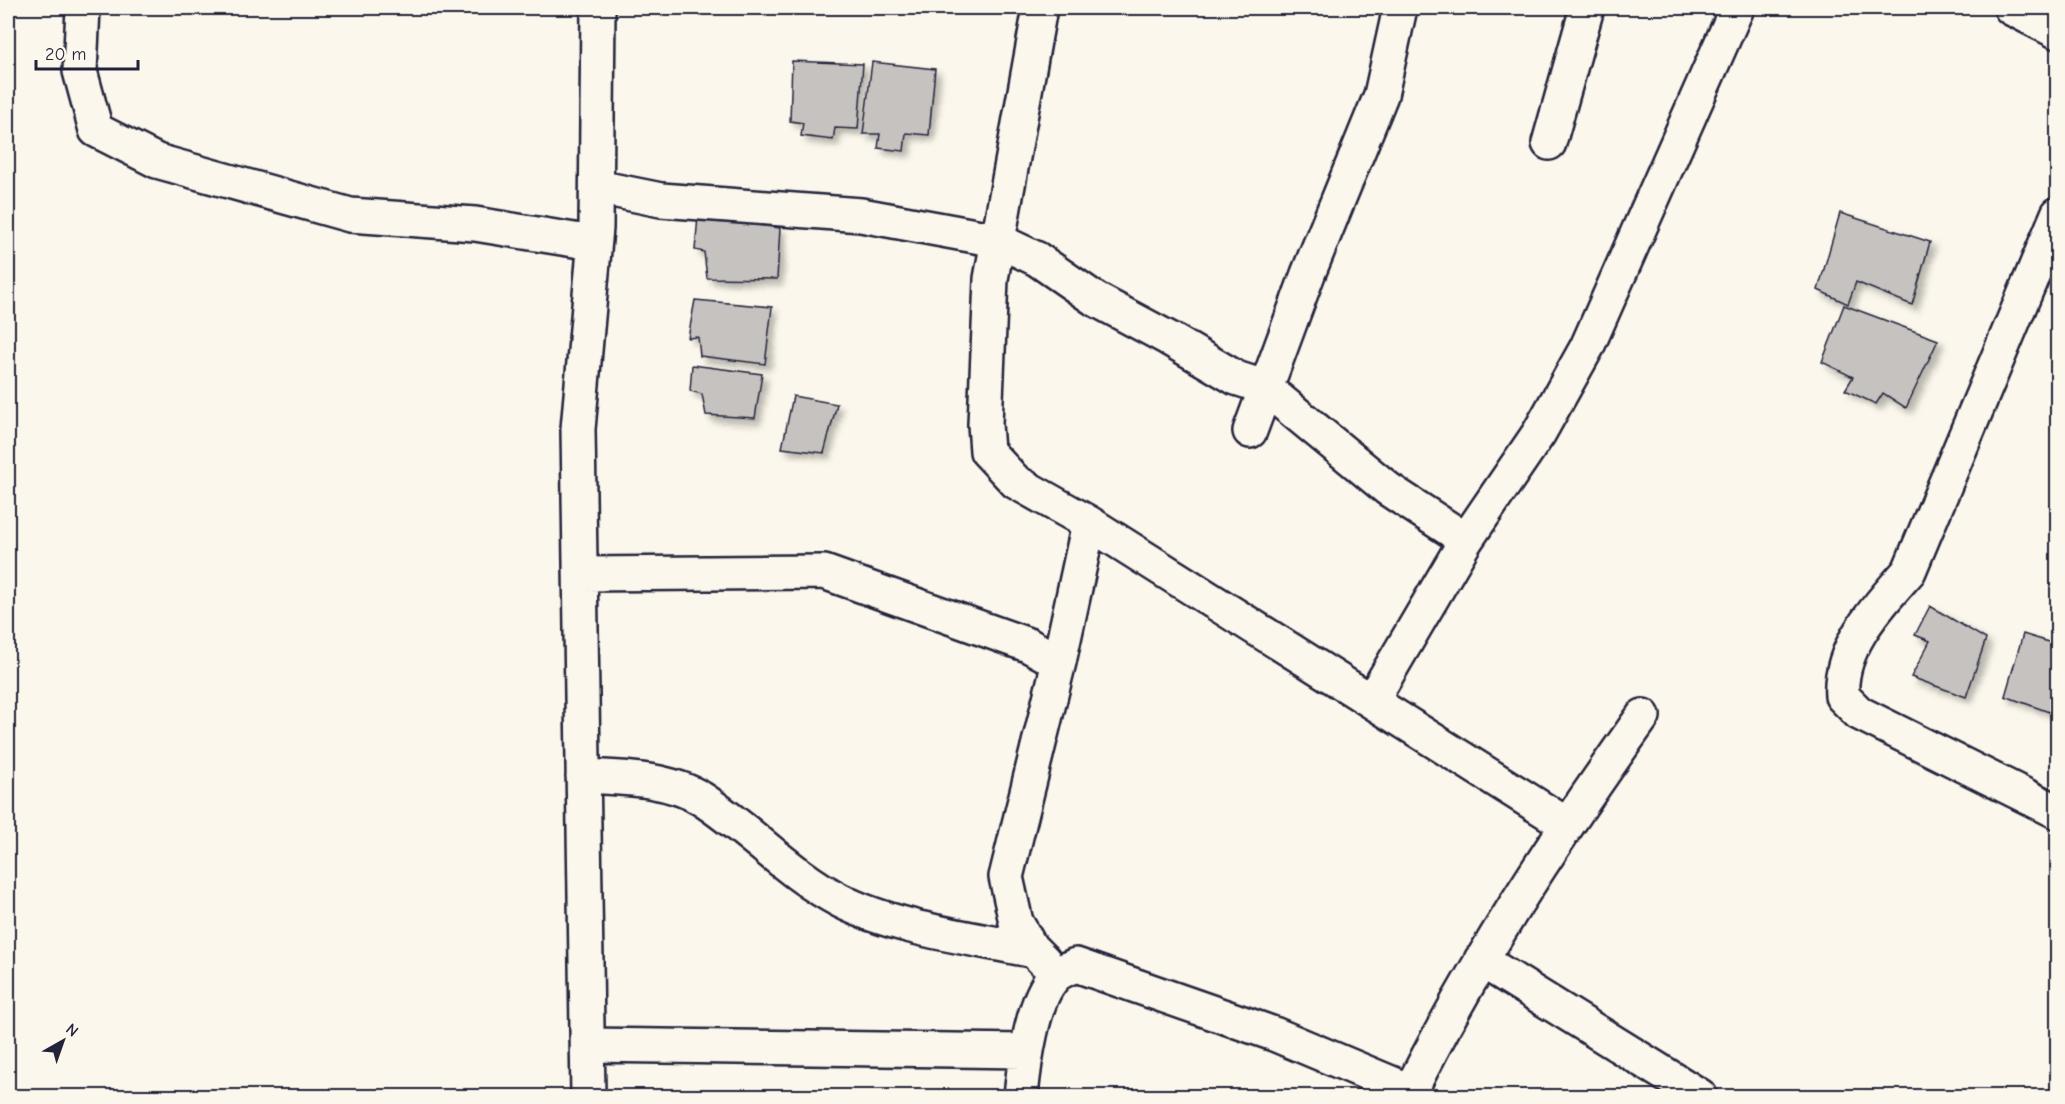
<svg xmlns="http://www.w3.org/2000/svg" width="2065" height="1104" font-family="'Comic Neue',sans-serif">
  <defs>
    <filter id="shadow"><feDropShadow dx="5.5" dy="5.5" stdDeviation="3" flood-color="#0004"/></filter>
  </defs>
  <rect width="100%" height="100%" fill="#fbf7ec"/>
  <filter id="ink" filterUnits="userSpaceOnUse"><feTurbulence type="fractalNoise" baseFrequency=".0167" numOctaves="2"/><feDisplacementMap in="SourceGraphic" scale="12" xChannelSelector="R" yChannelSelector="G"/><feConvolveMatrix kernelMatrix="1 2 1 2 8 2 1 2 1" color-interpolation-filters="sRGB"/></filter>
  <g filter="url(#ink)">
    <path fill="#c6c2c0" stroke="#22223b" stroke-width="1.5" filter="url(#shadow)" d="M792,61L863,64L858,129L835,128L833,140L801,136L803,123L790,121Z
      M872,62L935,69L929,135L906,133L904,151L878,148L880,134H863Z
      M1840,213L1930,242L1912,305L1856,282L1848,304L1818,290Z
      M698,217L780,228L777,279L707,278L704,252L695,250Z
      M695,300L772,307L765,364L700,356L698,337L688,338Z
      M1844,305L1938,340L1906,408L1883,393L1876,404L1845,390L1853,377L1822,362Z
      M692,365L762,374L755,418L706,415L702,394L690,391Z
      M793,396L837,404L824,453L782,448Z
      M1930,606L1986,639L1966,697L1911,677L1930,641L1915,635Z
      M2023,634L2058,645V682L2049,712L2005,696Z"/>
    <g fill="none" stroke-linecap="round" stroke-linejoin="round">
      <g stroke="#22223b" stroke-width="38">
        <path id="minor" d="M83,8L80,71L96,130L157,161L350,215L475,224L593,243
          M1040,8L991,279L985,424L987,451L1016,482L1089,523L1566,824
          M2011,8L2058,32
          M1549,143L1587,8
          M597,187L661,200L861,215L997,240L1037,259L1095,299L1168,338L1236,378L1264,387L1388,489L1466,540
          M2058,214L1909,571C1879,605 1838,647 1842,696L1859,713L2058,812
          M1250,431L1308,274L1381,95L1400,8
          M582,574L824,572L1028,645L1059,662L1089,523
          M1372,700L1466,540L1539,433L1587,347L1737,8
          M583,776C621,778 668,778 702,799C750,830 790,875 841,901C896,929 973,938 1034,951
          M1481,960L1700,1096
          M1044,961L1031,948L1016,922L1006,877L1059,662
          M588,1045L1026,1051
          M588,1096L578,429L596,228L598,8
          M1021,1096C1024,1065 1032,999 1055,976C1060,971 1069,968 1076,965L1274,1034L1410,1091
          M1408,1096C1474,962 1556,838 1643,716"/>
      </g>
      <use href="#minor" stroke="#fbf7ec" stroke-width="33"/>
    </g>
  </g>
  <rect width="2065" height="1104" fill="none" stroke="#fbf7ec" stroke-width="30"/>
  <rect x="15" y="15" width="2035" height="1074" fill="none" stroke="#22223b" stroke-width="2" filter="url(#ink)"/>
  <g transform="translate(63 1041) rotate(40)" stroke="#fbf7ec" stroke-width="4.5" paint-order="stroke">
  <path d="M0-4.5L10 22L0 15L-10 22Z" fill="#22223b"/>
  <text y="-9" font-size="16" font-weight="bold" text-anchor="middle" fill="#22223b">N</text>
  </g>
  <path d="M36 60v9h102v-9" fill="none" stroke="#22223b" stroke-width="3"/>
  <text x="45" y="60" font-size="18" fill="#22223b" stroke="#fbf7ec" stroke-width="4.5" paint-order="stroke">20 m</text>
</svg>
